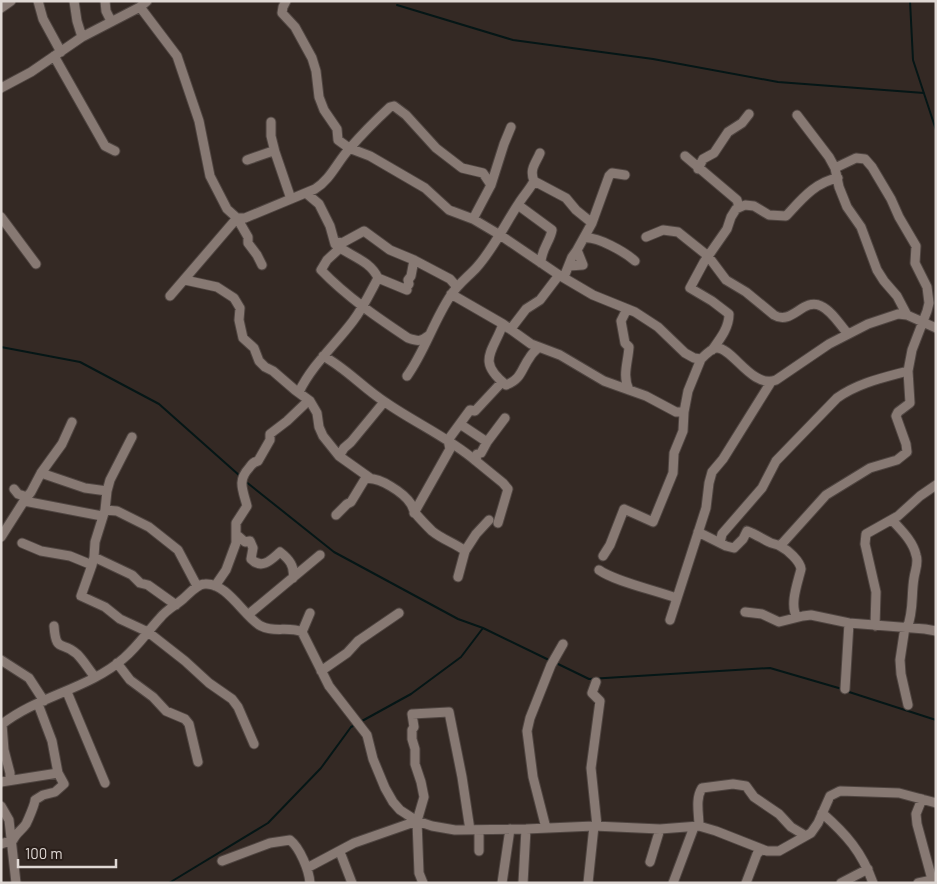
<svg xmlns="http://www.w3.org/2000/svg" width="937" height="884" font-family="Barlow,sans-serif">
  <rect width="100%" height="100%" fill="#342924"/>
  <g fill="none" stroke-linecap="round" stroke-linejoin="round">
    <path stroke="#051616" stroke-width="2" d="M910,1L913,60L936,130
      M397,5L513,40L653,59L778,82L924,93
      M1,347L80,362L159,404L240,476
      M245,481L334,552L458,619L483,628L549,660
      M556,663L589,679L770,668L842,689
      M846,691L936,720
      M362,721L411,694L461,657L483,628
      M169,883L268,823L321,768L351,727L355,725"/>
    <g stroke="#4f4541" stroke-width="11">
      <path id="minor" d="M38,1L43,19L61,52
        M74,1L77,21L82,37
        M105,1L106,11L111,21
        M286,1L283,7L282,13L295,27L312,58L316,71L319,97L324,110L337,129L338,140L349,148L370,156L425,188L449,210L473,219L500,235L559,275L593,295L635,312L658,327L685,353L694,358L701,359C705,355 712,348 717,348C733,348 752,389 776,380L829,344L868,324L898,314L907,315L936,328
        M140,7L177,56L199,121L210,176L227,209L237,218L248,237V243L257,255L262,265
        M1,8L11,1
        M54,56L105,146L115,151
        M1,88L31,72L82,37L140,7L147,1
        M797,115L829,157L835,168L839,187L847,207L861,227L877,270L884,281L897,296L907,315
        M271,122V136L275,152
        M685,156L737,200L739,207
        M247,160L270,152H275L291,199
        M698,169L703,159L714,153L728,132L742,123L749,114
        M534,181L566,198L576,210L592,223
        M306,193L319,204L330,226L335,244C349,256 370,260 378,278L407,290L406,288L409,284L408,280L411,276L414,260
        M518,205L552,230C550,242 541,249 541,263
        M1,217L36,264
        M473,219L491,185L504,144L511,127
        M646,237L663,230L678,232L708,256L726,280L746,292L774,315C792,326 803,297 821,306C832,311 840,325 848,334
        M584,238C597,236 625,252 635,261
        M335,241L342,243L364,231L390,250L414,260L450,279L457,287
        M340,248L327,260L321,270C347,297 378,318 408,338C417,341 421,342 428,336
        M569,266L583,265L577,250
        M564,277L572,257L577,250L592,223L609,176L612,173L625,175
        M185,280L217,287L234,298L240,308L239,320L243,338L254,348L259,361L265,367L273,371L295,390L310,401L317,413L319,427L323,436L339,456L370,478
        M451,294L503,324C493,352 476,361 506,385C522,379 521,369 530,357C532,353 536,350 539,347
        M170,296L237,218H245L315,189C331,179 337,162 350,148C362,134 376,120 390,107L394,106L406,115L436,148L462,168L483,173L491,185
        M627,309L621,321L625,343L629,347C628,363 622,375 629,390
        M503,324L531,344L560,355L604,381L646,396L676,412H684
        M508,328L513,326L526,309L540,300L559,275
        M712,350C720,339 729,328 729,314L712,301L690,288L704,262L727,229L731,217L736,209L745,205L754,206L769,215L786,216C801,200 815,182 838,178
        M323,356C346,368 363,388 385,402C415,423 448,437 476,461
        M407,376C425,351 434,320 451,295C458,284 469,276 477,267C494,248 505,224 519,203C524,195 530,189 534,181C529,169 536,163 540,153
        M299,392C312,365 335,345 353,321C363,308 370,293 378,278
        M72,422L62,444L41,473L31,492L24,501L102,516
        M460,424L487,442L481,453L477,454L476,461L503,483L508,489L498,523
        M487,442L505,418
        M339,456L344,448L351,442L384,402
        M41,473L85,488L107,491
        M14,489L18,494L27,497
        M105,510L117,511L149,527L178,550L197,586
        M414,513L450,449L448,440L470,410L475,411L502,382
        M336,515L347,504L351,502L365,479C379,476 404,493 411,504C413,507 413,511 416,514C421,520 427,526 432,531C443,540 455,543 465,551
        M892,520C901,530 913,541 916,555C919,563 915,570 914,578C911,595 914,611 907,628
        M698,532L726,546L734,548L743,539L747,531C755,534 761,538 769,542C772,544 777,544 780,546C788,550 800,561 801,569C798,582 789,605 797,617
        M236,534L245,542L250,541L253,548L251,559C262,570 271,560 280,552C289,559 295,566 293,578
        M1,537L24,501
        M22,543L41,551L70,556L92,565L81,596L105,607L120,619L148,632L185,661L209,683L232,699L238,707L254,744
        M720,543L722,534L762,488L776,461L837,398C858,383 882,378 908,371
        M780,546L826,495L870,468L897,460L907,452L906,444L896,416L898,412L910,403L908,371L912,350L927,311L929,303L927,287L915,263L916,246L899,217L891,199L872,167L865,159L856,158L835,168
        M603,556L610,545L624,509L653,522L673,473L674,453L683,431L684,412L688,391L701,359
        M94,557L132,575L140,583L148,585L176,605
        M92,565L94,557L95,542L105,510L107,491L110,480L132,437
        M599,570C616,582 655,590 676,598
        M458,577L465,551L476,534L489,520
        M215,586L226,570L236,543V523L247,506C243,490 237,481 249,468C252,464 253,462 258,461L270,440V434L287,421L308,401
        M745,612L762,614L779,622L803,616L811,615L849,623L925,629L936,631
        M249,614L320,555
        M670,620L706,508L709,483L712,472L723,459L771,382
        M54,626C56,654 62,640 77,654C84,661 89,670 95,677
        M875,626L876,592L865,544L866,534L898,516L920,496L936,485
        M905,627L900,660L901,674L908,705
        M302,632L310,613
        M1,660L29,678L44,701
        M117,663L130,680L153,697L166,711L185,719L189,724L198,762
        M321,671L347,653L358,641L399,613
        M596,682L592,693L600,701L591,768L597,826
        M845,689L849,623
        M67,692L105,783
        M2,724L4,750L10,773V780
        M1,725C37,696 89,689 124,658C138,646 148,631 160,618C166,610 176,605 183,599C189,594 197,584 205,584C227,582 245,618 261,626C274,633 289,626 302,632L329,686L367,735L373,759L385,788L393,802L400,810L417,821L432,826L455,830L526,829L594,826L660,829L699,826L716,831L767,851H779L811,833L818,823L830,796L840,791L899,793L936,803
        M1,782L58,773
        M922,799L916,814L917,824L933,883
        M1,806L9,820L16,883
        M822,813C846,834 862,852 873,883
        M699,826C699,814 695,799 702,788L733,784L746,786L754,797L779,814L791,827L806,836
        M546,828L533,777L527,731L530,718L551,665L563,644
        M1,844L13,840C16,833 22,830 26,824C28,820 35,804 35,800L43,795L55,792L64,784L58,773L52,741L38,704
        M479,851V830
        M340,852L352,883
        M222,861L270,843L290,840C300,848 309,870 310,883
        M650,862L660,829
        M307,868L354,843L417,821
        M423,883L419,873L417,821L424,797L421,782L415,764V749L412,739V730L414,727L412,714L449,712L462,777L470,830
        M502,883L510,829
        M523,883L526,829
        M588,883L594,826
        M673,883L694,827
        M746,883L757,854L762,849
        M841,883L868,869
        M918,883L932,880"/>
    </g>
    <use href="#minor" stroke="#877973" stroke-width="9"/>
  </g>
  <rect width="937" height="884" fill="none" stroke="#dfd8d4" stroke-width="5"/>
  <path d="M18 859v8h98v-8" fill="none" stroke="#dfd8d4" stroke-width="2.5"/>
  <text x="25" y="859" font-size="15" fill="#dfd8d4" stroke="#2a1f1a" stroke-width="4" paint-order="stroke">100 m</text>
</svg>
